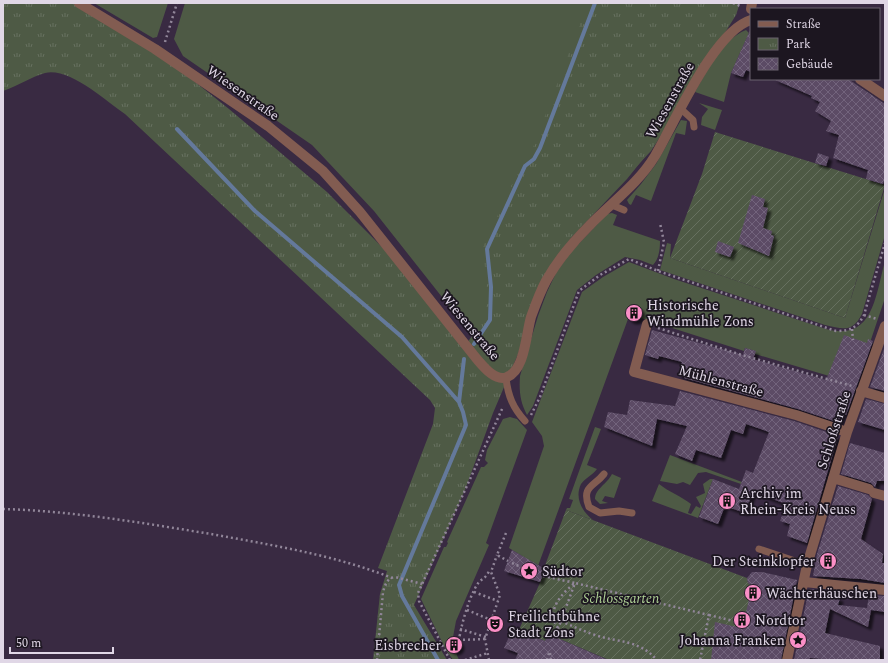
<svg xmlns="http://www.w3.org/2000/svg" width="888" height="663" font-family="Spectral,serif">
  <defs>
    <pattern id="park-tufts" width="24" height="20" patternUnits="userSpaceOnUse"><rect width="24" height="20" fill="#4e5a45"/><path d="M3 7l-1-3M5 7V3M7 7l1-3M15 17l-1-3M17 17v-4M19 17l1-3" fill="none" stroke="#677160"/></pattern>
    <pattern id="garden-furrows" width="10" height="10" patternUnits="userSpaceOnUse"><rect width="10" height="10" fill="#4e5a45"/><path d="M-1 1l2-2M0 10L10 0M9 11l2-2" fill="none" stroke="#677160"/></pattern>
    <pattern id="building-cross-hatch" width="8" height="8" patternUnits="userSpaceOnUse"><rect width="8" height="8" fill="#5b4b65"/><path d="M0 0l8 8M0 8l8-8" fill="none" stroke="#72647b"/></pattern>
    <filter id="shadow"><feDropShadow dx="3.5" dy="3.5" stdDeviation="1" flood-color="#0009"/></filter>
  </defs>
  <rect width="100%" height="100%" fill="#392a42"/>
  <path fill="#4e5a45" d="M94,3H168L157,37L153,38Z
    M185,3H731L656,143L627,179L572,237L483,349L374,211L312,145L183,56L174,39Z
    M746,30L749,33L731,73L724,102L695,92C708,70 721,40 746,30Z
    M699,103L722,110L715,130L701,125L702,117L708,109Z
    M681,120L687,121L685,135L676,133L651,201L636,195L631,205L629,204L627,200L641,184L656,164Z
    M885,188V235L862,314C852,333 843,329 825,325L660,270L667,243L671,244L670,258L845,318Z
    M612,213L617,215L613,225L660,241C660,249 659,259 653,265L640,260L625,257L596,275L577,290L533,406L527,415C520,402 519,391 520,376L538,316L547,292L556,273L570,253L607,214Z
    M885,261V298L856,384L755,354V351L745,348L744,351L641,318V308L636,305L630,306L626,312L628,319L538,566L509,548L544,446L542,436L532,422L582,292L603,277L629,262L674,279L823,328C873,344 875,297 885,261Z
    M510,417L517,419L527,430L486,543L489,545L456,621L453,637L449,638L445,644C446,650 449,654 456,653L459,660H453L446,650L421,599L444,547H446L448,543L447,542L481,467H484L488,463L485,460L487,450L503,419Z
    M595,427L601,429L587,465L597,469C593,475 585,478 581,484C574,499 583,512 593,520L566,510L567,508H570L573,500L569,499Z
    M670,455L742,482L741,484L706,472L698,473L690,485L683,482L677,484L660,481Z
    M612,474L621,478L614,498L605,496L602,501L608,503L600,504L595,499C595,489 607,484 612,474Z
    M710,479H713L698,518L652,501L659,484C669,492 681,496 691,504L688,513L691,514L696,506L700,508L701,506L696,497L705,493L703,484Z"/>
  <path fill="url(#park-tufts)" d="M3,3H72L155,50L229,109L327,192L384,249L464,347L486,317L487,289L483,247L526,154L532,150L588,3H740L736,15L651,151L571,237L541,283L518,354L493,413L465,490L414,605L447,660H373L380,594L387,571L378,568L433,424L435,408L430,400L125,114C106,101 69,67 45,73C31,77 17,86 3,91Z"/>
  <path fill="url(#garden-furrows)" d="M715,132L885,185L845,318L670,258L702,174Z
    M566,510L747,578L748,583L753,586L744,629L711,660H609L548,634L545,641L526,633L518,632L543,576L544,568Z"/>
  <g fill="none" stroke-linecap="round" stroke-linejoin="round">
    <path stroke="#64799b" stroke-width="4" d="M177,129L255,211L402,337L459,402
      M474,344L490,320L491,287L487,249L525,166L534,159L540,148L595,3
      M438,660L402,596L399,585L466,425L463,412L459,402L464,359"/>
  </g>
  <path fill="url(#building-cross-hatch)" filter="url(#shadow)" d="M751,28V72L746,70L743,77L731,73Z
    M773,79H848L885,104V177L883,184L866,179L868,170L833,158L839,135L826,131L831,121L815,111L820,102L811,98L812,96Z
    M818,153L829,157L826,166L815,163Z
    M752,195L765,199L763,207L768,208L763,228L772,231L771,235L774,236L769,256L738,243Z
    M718,241L734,247L730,257L715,252Z
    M626 313a8 8 0 1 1 16 0a8 8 0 1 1-16 0Z
    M652,330L743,355L745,348L756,351L753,359L826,380L844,335L867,343L868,339L873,341L846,415L843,413L840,423L798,409L684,378V377L678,375L682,362L659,356L658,359L645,355Z
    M885,346V391L870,387Z
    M680,391L794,421L838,436L807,543L787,536L790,524L780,521L786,504L753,492L745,513L725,506L718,524L699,517L713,479L739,489L746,470L753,473L769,432L746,424L743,434L731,430L721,458L696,450L692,461L675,454L687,426L657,419L652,446L604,427L608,412L627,415L630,400L675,406Z
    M866,399L885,404V430L858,422Z
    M850,443L885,453V481H877L875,487L871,483L841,474Z
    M838,486L868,495L872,499L861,539L883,554L882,563H885V583L861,579L813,576L817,554Z
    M512,550L545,569L540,582L504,571Z
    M752,572H762L797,580L781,660H711L715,622L737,627L741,611L746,612L752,587L748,583L747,578Z
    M809,589L837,592L835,597L840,598L838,605L867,608L869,595L885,596V612L871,610L868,627L830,609L825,633L880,646V660H835L810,658L809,660H794Z
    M513,628L545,641L548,634L608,660H515L518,653L504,648Z
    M447 645a7 7 0 1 1 14 0a7 7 0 1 1-14 0Z"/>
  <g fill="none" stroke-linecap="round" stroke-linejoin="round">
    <path stroke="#918699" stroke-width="2.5" stroke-dasharray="2 3" stroke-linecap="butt" d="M733,3L740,6
      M165,42L177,3
      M658,271L664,242L660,223
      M864,315L877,319
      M658,328L742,355L852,386
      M852,329L853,340
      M531,415L540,397L579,291L600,275L629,259L658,271L836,331C850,331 857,328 864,315L885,243
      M3,509C73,511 143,523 211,534C271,545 335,555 392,578
      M506,533L497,555L508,561
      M512,563L537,574
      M543,576L575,583L555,637
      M474,592L498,601
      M467,610L491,620
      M709,615L738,622
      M561,621C572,626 583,631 595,635C619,643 638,639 657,660
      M558,628C545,611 562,593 575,583L709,615L700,660
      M460,629L486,637
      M485,639L459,640C461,626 469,597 477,585C480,579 486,579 489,571L491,572
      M550,653L551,660
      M377,660L383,592C385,585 387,578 395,577L422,584
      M450,660L419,601L418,593L503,407
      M465,660L488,653
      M489,660L485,639L500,595L491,572L497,555
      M547,660L549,653"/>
    <path stroke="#825c51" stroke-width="7" d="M681,109L693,120L694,127
      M612,205L624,210
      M506,378C508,396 513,408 525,421
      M604,474C594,487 581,486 589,507L600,513L619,511L632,513
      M759,549L807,565"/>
    <path stroke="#825c51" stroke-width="10" d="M874,493L885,496"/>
    <path stroke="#825c51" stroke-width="10" d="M79,3L155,49L268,126L323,171L360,212L476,358C483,366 495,382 507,377C525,370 526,334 531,317C535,306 540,292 546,281C557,261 573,242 589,226C611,203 638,184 655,156C675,122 714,31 751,20
      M751,9L752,3
      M860,79L885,96
      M647,324L634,372L796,415L847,432
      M861,391L885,398
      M833,478L869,489
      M804,582L885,590
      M787,660L807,565L847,432L885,326"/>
  </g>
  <defs>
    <g id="building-disc" transform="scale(0.9)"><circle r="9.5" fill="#fa8fc6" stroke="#1c1620"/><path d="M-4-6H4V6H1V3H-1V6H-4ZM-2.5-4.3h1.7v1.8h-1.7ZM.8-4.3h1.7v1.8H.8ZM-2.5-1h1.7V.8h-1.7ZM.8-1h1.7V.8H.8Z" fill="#111"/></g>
    <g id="sight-disc" transform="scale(0.9)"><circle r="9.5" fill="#fa8fc6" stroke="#1c1620"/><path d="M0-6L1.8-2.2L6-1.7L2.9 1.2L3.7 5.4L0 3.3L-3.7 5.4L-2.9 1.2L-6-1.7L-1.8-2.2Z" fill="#111"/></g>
    <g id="theatre-disc" transform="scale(0.9)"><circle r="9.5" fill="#fa8fc6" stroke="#1c1620"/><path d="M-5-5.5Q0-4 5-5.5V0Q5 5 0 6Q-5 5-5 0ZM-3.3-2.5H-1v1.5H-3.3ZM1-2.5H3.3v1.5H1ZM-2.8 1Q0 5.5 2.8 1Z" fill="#111"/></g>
  </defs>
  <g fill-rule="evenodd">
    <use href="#building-disc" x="634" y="313"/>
    <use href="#building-disc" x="727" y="501"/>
    <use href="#building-disc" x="828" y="561"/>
    <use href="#sight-disc" x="529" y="571"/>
    <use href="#building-disc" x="753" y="593"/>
    <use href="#building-disc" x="742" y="620"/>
    <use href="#theatre-disc" x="495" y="624"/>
    <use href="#sight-disc" x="798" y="640"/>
    <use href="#building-disc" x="454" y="645"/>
  </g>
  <g text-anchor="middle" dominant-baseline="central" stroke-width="3.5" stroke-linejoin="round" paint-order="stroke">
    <g font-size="14" fill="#e0d7e6" stroke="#1c1620">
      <text transform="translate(243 93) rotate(35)">Wiesenstraße</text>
      <text transform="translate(670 100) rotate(-61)">Wiesenstraße</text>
      <text transform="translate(470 326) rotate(50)">Wiesenstraße</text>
      <text transform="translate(721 381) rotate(15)">Mühlenstraße</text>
      <text transform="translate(834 430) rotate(-72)">Schloßstraße</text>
    </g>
    <g font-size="14" fill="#e0d7e6" stroke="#1c1620" text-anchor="start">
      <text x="647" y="305">Historische<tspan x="647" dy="16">Windmühle Zons</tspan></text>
      <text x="740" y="493">Archiv im<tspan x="740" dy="16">Rhein-Kreis Neuss</tspan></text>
      <text x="815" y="561" text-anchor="end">Der Steinklopfer</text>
      <text x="542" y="571">Südtor</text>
      <text x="766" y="593">Wächterhäuschen</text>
      <text x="508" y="616">Freilichtbühne<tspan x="508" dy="16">Stadt Zons</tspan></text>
      <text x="755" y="620">Nordtor</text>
      <text x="785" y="640" text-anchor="end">Johanna Franken</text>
      <text x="441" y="645" text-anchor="end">Eisbrecher</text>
    </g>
    <g font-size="14" font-style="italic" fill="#b0d296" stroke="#1c1620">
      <text x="621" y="598">Schlossgarten</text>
    </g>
  </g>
  <rect width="888" height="663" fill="none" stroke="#e0d7e6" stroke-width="8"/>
  <rect x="750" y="8" width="130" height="72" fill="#1c1620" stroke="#6a636f"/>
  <rect x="758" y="21" width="20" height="6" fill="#825c51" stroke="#6a636f"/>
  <text x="786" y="28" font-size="12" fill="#e0d7e6">Straße</text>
  <rect x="758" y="38" width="20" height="12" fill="url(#park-tufts)" stroke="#6a636f"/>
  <text x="786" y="48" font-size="12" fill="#e0d7e6">Park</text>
  <rect x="758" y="58" width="20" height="12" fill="url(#building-cross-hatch)" stroke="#6a636f"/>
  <text x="786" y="68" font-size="12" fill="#e0d7e6">Gebäude</text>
  <path d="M10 647v6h103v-6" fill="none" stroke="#e0d7e6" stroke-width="2"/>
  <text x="16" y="647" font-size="12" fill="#e0d7e6" stroke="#1c1620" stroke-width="3" paint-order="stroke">50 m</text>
</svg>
